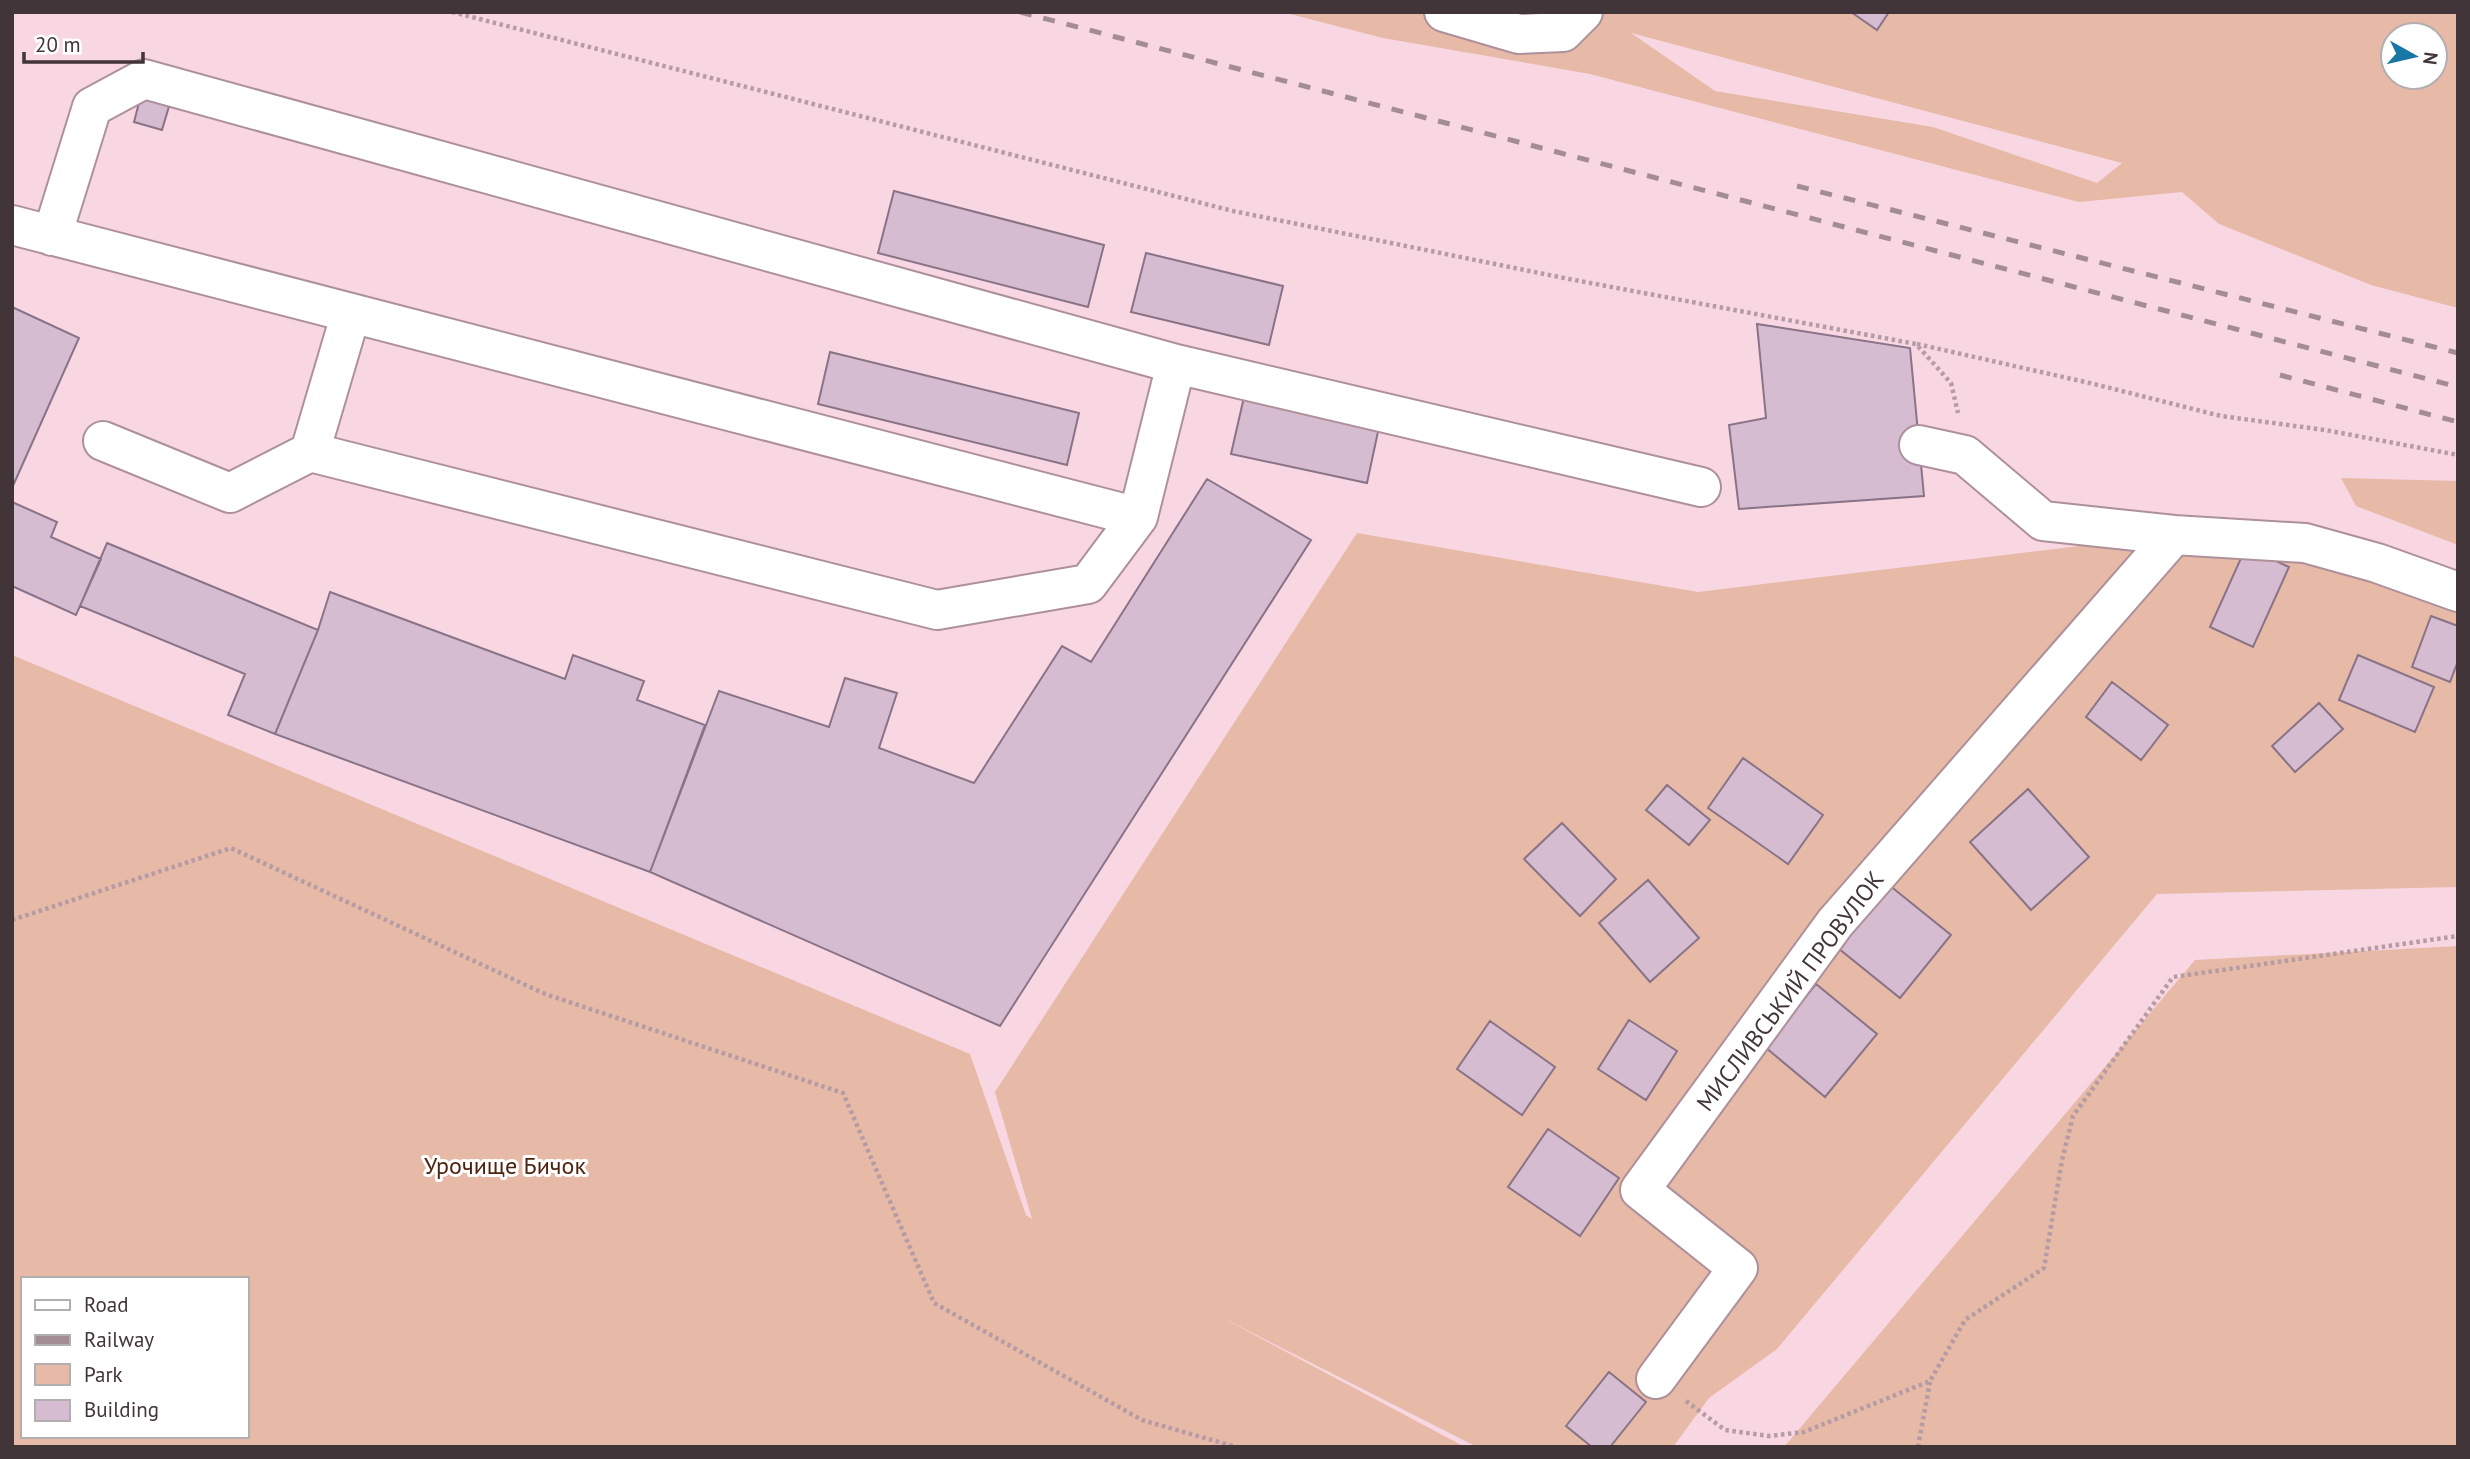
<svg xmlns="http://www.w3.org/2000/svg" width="2470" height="1459" font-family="'PT Sans',sans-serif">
  <rect width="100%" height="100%" fill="#f8d7e3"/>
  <path fill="#e7b9a7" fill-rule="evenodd" d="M1282,12H1534L1562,16L1553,12H2458V308L2371,285L2219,224L2182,192L2079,202L1590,74L1383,38ZM1631,33L2122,163L2121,164L2097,183L1933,127L1715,91ZM2393,35H2435V77H2393Z
    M2341,478L2458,481V545L2356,506Z
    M2254,525L2458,614V887L2157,894L1777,1349L1709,1398L1673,1447H1477L1217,1315L1465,1447H12V655L970,1054L1026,1215L1032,1219L995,1092L1357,533L1698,592ZM23,1279H247V1436H23Z
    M2458,946V1447H1784L2195,960Z"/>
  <path fill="#d5bcd1" stroke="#897386" stroke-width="2" d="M1851,12H1889L1877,30Z
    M141,95L170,103L162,130L134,122Z
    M894,191L1104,245L1088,307L878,253Z
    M1146,253L1283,286L1269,345L1131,312Z
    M12,307L79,338L12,488Z
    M1757,324L1910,348L1924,496L1739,509L1729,425L1766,418Z
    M830,352L1079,413L1067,465L818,404Z
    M1244,397L1379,427L1367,483L1231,454Z
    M1207,479L1311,540L1000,1026L650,872L719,691L829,727L845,678L897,693L879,748L974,783L1062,646L1091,662Z
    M12,502L57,522L51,537L101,559L76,615L12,586Z
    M107,543L318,630L275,734L228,715L245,674L80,606Z
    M2246,547L2289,567L2253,647L2210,627Z
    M330,592L565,679L573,655L644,681L637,700L705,725L650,872L275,734L318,630Z
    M2431,616L2458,626V661L2450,682L2412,667Z
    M2358,655L2434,687L2415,732L2339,700Z
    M2112,682L2168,725L2141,760L2086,717Z
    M2319,703L2343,729L2295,772L2272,746Z
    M1743,758L1823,815L1788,864L1708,808Z
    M1667,785L1710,820L1689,845L1646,810Z
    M2028,789L2089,857L2031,910L1970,842Z
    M1562,823L1616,879L1580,916L1524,859Z
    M1648,880L1699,938L1650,982L1599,923Z
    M1889,885L1951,935L1900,998L1838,948Z
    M1816,984L1877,1034L1825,1097L1765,1047Z
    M1629,1020L1677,1051L1646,1100L1598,1069Z
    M1490,1021L1555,1067L1522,1115L1457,1069Z
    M1548,1129L1619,1178L1580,1236L1508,1187Z
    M1609,1372L1646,1402L1610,1447H1592L1566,1426Z"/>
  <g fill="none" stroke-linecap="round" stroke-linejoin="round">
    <g stroke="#ae909a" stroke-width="42">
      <path id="minor" d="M1444,12L1519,34L1563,32L1583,12
        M12,225L1138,517L1176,364L1701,487
        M52,236L92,107L144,79L1176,364
        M351,313L310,452L937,610L1088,584L1138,517
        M103,441L230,493L310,452
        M1919,445L1965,455L2043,521L2174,535
        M1656,1379L1738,1268L1640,1190L1835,923L2174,535L2305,543L2377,563L2458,592"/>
    </g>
    <path stroke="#b49ba4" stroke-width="4.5" stroke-dasharray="3.5 3.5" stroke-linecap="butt" d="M452,12L1233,211L1569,279L1916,344L1951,383L1958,413
      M1917,344L2094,384L2221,416L2325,430L2458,455
      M12,920L231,848L545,994L843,1093L934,1303L1142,1420L1236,1447
      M1686,1401L1725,1430L1769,1436L1804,1432L1930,1381L1965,1320L2044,1268L2062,1160L2073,1116L2173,977L2458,936
      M1918,1447L1930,1382"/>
    <use href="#minor" stroke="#fff" stroke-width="38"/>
    <path stroke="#a48c95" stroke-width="5" stroke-dasharray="12 12" stroke-linecap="butt" d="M1020,12L2458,387
      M1797,186L2458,353
      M2280,375L2458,422"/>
  </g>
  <g text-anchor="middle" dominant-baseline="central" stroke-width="6" stroke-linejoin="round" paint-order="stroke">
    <g font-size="24" fill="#42353a" stroke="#fff">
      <text transform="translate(1790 991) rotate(-53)">МИСЛИВСЬКИЙ ПРОВУЛОК</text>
    </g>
    <g font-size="24" fill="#4e220e" stroke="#fff">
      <text x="505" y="1165">Урочище Бичок</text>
    </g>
  </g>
  <rect width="2470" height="1459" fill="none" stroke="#42353a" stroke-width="28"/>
  <rect x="21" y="1277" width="228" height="161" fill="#ffffff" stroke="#b3aeb0" stroke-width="2"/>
  <rect x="35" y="1300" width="35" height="10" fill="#ffffff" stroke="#b3aeb0" stroke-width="2"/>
  <text x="84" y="1312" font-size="21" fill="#42353a">Road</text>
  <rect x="35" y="1335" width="35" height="10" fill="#a48c95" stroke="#b3aeb0" stroke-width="2"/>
  <text x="84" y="1347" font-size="21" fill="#42353a">Railway</text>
  <rect x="35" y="1364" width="35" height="21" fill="#e7b9a7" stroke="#b3aeb0" stroke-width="2"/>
  <text x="84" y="1382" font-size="21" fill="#42353a">Park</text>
  <rect x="35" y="1400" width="35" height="21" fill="#d5bcd1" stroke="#b3aeb0" stroke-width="2"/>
  <text x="84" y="1417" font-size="21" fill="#42353a">Building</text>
  <g transform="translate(2414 56) rotate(98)"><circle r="33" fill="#ffffff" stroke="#b3aeb0" stroke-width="2"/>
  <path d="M0-5L12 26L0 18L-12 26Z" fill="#1877a4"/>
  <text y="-10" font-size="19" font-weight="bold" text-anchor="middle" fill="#42353a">N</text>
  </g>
  <path d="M24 52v10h119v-10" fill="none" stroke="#42353a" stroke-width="3.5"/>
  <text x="35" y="52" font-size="21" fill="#42353a" stroke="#ffffff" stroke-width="5" paint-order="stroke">20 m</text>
</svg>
